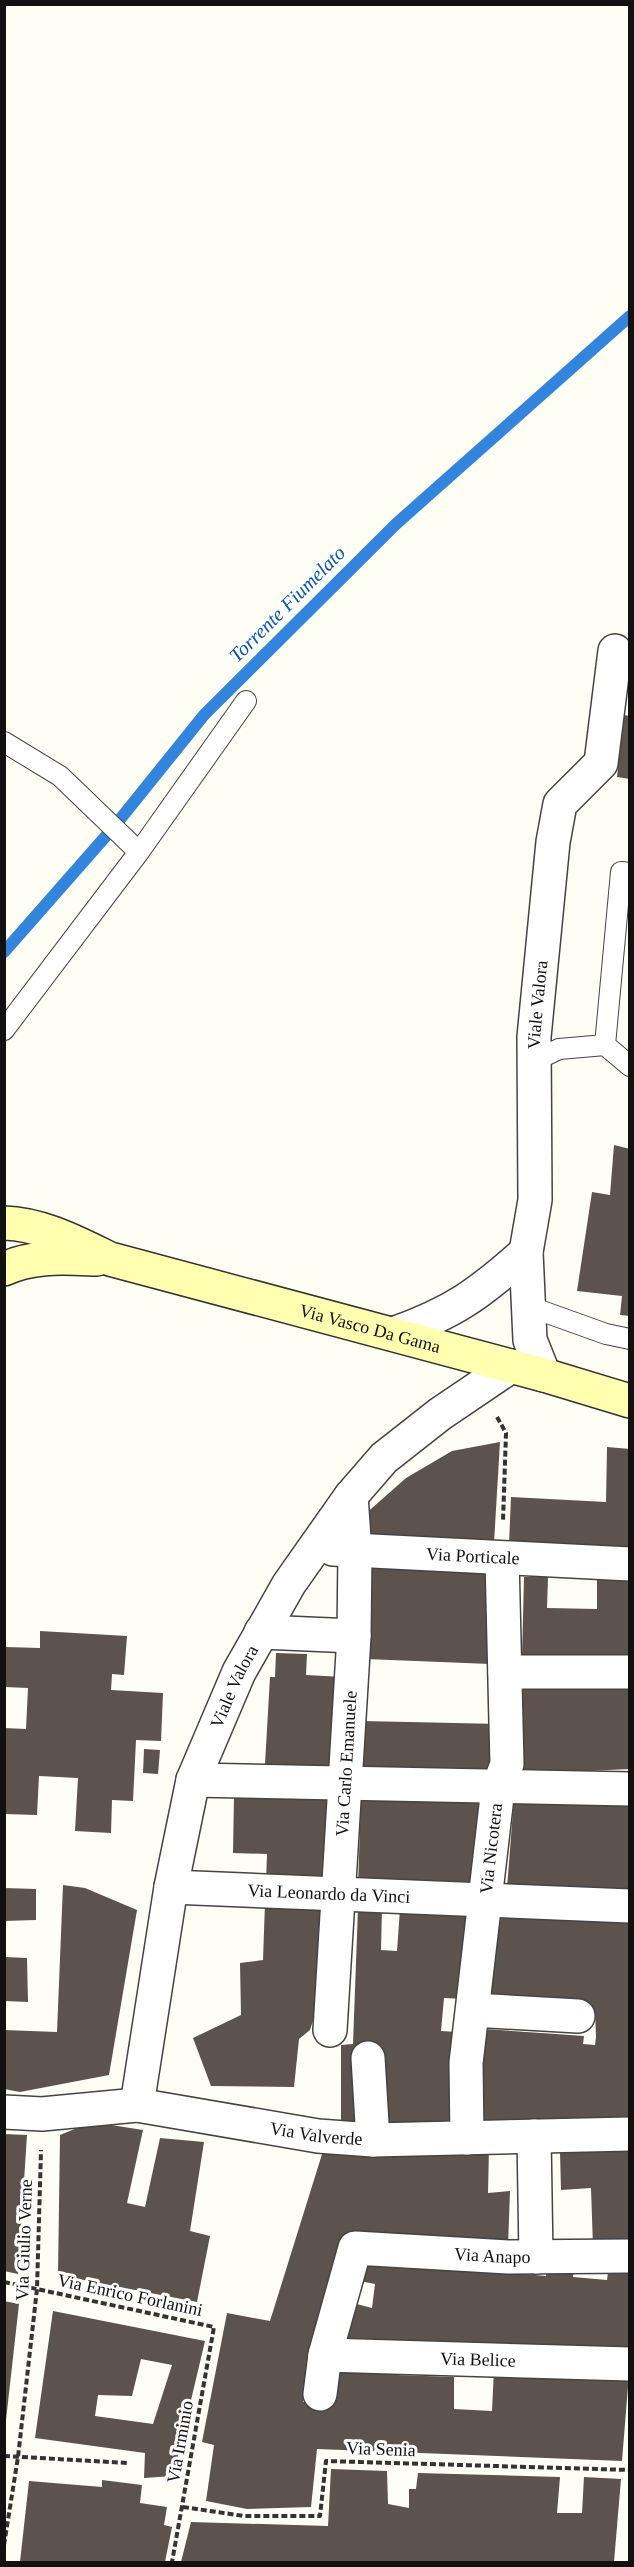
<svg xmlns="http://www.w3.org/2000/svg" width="634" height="2567" font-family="Georgia,serif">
  <rect width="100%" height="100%" fill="#fffef4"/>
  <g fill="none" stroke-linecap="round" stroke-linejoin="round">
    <path stroke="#3284dc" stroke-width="12" d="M4,952L113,828L204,715L396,524L630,316"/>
  </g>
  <path fill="#5b534c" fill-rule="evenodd" d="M624,715L630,716V779L617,777Z
    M614,1145L630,1149V1316L620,1315L622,1296L577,1291L592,1192L610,1195Z
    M500,1442L494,1543L363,1538V1516L406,1478L452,1451Z
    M607,1447L630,1449V1550L509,1545L511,1497L606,1502Z
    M369,1566L494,1571L490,1664L366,1659Z
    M524,1577H548L547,1608L597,1609V1578L630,1579V1658L522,1656Z
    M40,1631L127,1636L124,1675L112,1674L111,1690L163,1693L161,1741L136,1740L133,1801L112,1800L111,1833L75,1831L78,1778L39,1776L37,1815L4,1814V1728L26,1729L28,1688L5,1687V1647L40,1648Z
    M276,1653L307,1654L306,1675L343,1677L338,1768L265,1764L270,1677H275Z
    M630,1680V1769L520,1774L518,1683Z
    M362,1721L501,1724L499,1773L362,1768Z
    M144,1749L160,1750L158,1774L143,1773Z
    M234,1795L328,1797L327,1883L266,1882L267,1854L233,1853Z
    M361,1798L481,1802L477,1889L358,1886Z
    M514,1798L630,1805V1897L507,1888Z
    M63,1885L85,1888L137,1910L109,2075L20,2092L4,2089V2030L57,2032Z
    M4,1888L36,1889V1920L4,1921Z
    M265,1903L328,1906L330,1968L310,2030L299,2039L294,2087L211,2086L193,2038L241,2015L240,1963L263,1960Z
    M358,1908H382L381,1950L397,1951L400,1909H476L465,1999L444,1998L441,2031L457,2032L453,2129L379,2124L382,2046L362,2045V2132H341V2045L353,2044Z
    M496,1913L630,1917V2120L479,2130L478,2084L485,2029L584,2036L583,2044L595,2045L596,2037L595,2010L488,2003Z
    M5,1957L27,1958L28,2002L5,2001Z
    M92,2122L143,2130L127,2203L145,2207L160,2138L204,2142L190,2231L210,2236L197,2302L58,2275L60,2135Z
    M4,2134L27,2135L18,2274L4,2271Z
    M630,2147V2247H593L591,2188L561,2190L560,2152Z
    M489,2148L488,2193L510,2191L508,2247L351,2235L303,2402L335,2404L337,2364L396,2366V2375L454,2377V2409L492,2411L494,2369L629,2374L622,2461L317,2449L311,2507L247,2509L206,2501L214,2445L202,2442L227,2313L270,2321L323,2151Z
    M360,2259L546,2276L547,2266L574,2270L573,2277L607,2280L609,2265L630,2267L629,2353L337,2344L349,2302L372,2308L375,2284L355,2280Z
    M4,2301L19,2304L6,2420H4Z
    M53,2311L205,2341L173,2476L144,2478L145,2453L35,2438ZM141,2359L172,2365L153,2424L95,2416L98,2395L132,2396Z
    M331,2469L387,2471L388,2504L409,2508V2489H416L418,2473L560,2477L557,2513H582L584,2477L621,2479L614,2562H181L191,2522L328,2526Z
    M102,2480L142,2485L140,2503L167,2507L164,2525L172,2527L165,2562H20L29,2481L102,2487Z"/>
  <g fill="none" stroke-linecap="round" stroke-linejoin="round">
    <g stroke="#444" stroke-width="22">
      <path id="service" d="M4,742L60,776L139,852
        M4,1030L139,852L246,701
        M605,1045L621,872L630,873
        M536,1060L559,1049L605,1045L630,1066
        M528,1306L606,1334L630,1339"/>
    </g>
    <g stroke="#444" stroke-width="36">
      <g id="minor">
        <path d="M393,1334C453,1313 479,1294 526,1252"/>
        <path id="s1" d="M544,1375L530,1340L526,1252L535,1200L534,1037L553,842L560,804L601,763L615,651"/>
        <path id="s2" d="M333,1549L630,1564"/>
        <path d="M261,1632L354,1636"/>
        <path d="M505,1672H630"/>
        <path d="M193,1780L630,1789"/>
        <path id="s3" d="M171,1887L630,1906"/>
        <path d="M473,2010L578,2016"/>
        <path id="s4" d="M330,2030L354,1636L355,1552L351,1496"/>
        <path d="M368,2058L373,2140"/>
        <path id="s5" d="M137,2105L171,1887L193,1780L239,1672L289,1584L351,1496L384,1458L440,1414L511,1366"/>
        <path id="s6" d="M4,2112L42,2114L137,2105L318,2136L373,2140L630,2134"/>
        <path d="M534,2136L536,2257"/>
        <path id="s7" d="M467,2138L466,2063L498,1788L507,1764L502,1559"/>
        <path id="s8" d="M325,2355L630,2364"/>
        <path id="s9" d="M320,2394L325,2355L355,2248L508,2257L630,2256"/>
      </g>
    </g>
    <g stroke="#333" stroke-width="36">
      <g id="secondary">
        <path id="s10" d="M4,1223C42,1224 77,1243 110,1259L544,1375L630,1401"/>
        <path d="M4,1269C33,1255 66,1258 97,1259"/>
      </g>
    </g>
    <path stroke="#333" stroke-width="4" stroke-dasharray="6 3" stroke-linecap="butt" d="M497,1417L506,1433L503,1521
      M4,2282L214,2327L172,2562
      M4,2456L128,2463
      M183,2507L244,2516H320L326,2461L630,2470
      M4,2545L18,2457L37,2289L41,2150"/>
    <use href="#service" stroke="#fff" stroke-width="20"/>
    <use href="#minor" stroke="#fff" stroke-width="33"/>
    <use href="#secondary" stroke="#feffaf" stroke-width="33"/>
  </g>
  <g text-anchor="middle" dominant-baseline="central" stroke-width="6" stroke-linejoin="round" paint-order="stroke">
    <g font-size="18" fill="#111" stroke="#fff">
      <text stroke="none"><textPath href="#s1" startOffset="374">Viale Valora</textPath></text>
      <text stroke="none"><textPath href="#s10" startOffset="382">Via Vasco Da Gama</textPath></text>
      <text stroke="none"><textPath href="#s2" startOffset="140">Via Porticale</textPath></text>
      <text stroke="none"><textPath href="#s5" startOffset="432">Viale Valora</textPath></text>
      <text stroke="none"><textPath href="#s4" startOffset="267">Via Carlo Emanuele</textPath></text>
      <text stroke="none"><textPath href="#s7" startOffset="291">Via Nicotera</textPath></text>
      <text stroke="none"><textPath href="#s3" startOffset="158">Via Leonardo da Vinci</textPath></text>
      <text stroke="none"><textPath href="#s6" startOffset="315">Via Valverde</textPath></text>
      <text transform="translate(24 2240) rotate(-88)">Via Giulio Verne</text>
      <text stroke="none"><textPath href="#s9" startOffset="288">Via Anapo</textPath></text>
      <text transform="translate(130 2295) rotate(12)">Via Enrico Forlanini</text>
      <text stroke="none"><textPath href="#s8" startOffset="153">Via Belice</textPath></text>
      <text transform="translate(180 2442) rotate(-80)">Via Irminio</text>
      <text transform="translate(381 2449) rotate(2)">Via Senia</text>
    </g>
    <g font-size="20" font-style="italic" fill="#0a55b2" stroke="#fff">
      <text transform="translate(287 604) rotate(-45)">Torrente Fiumelato</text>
    </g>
  </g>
  <rect width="634" height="2567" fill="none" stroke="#111111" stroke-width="12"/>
</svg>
